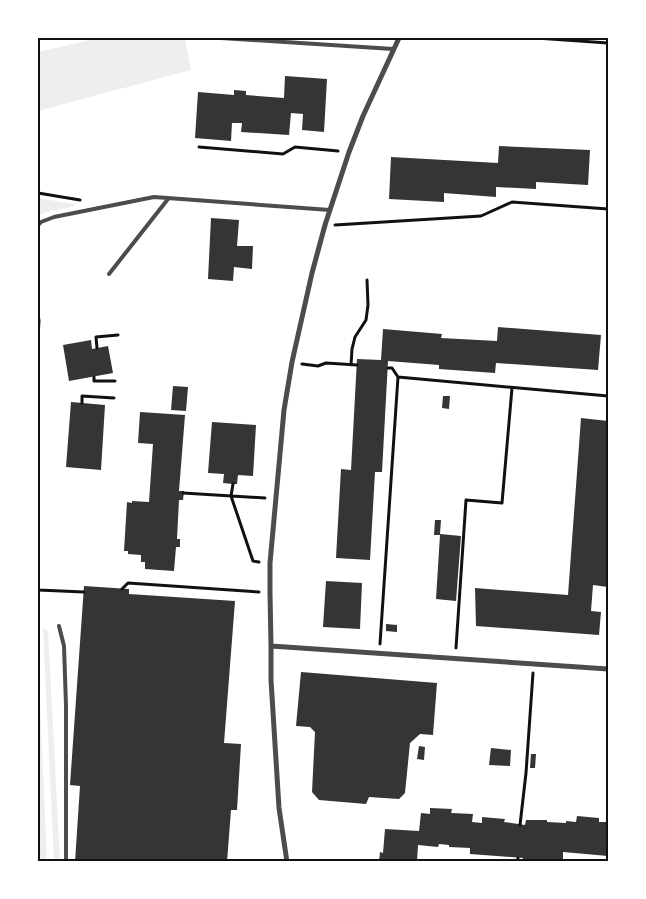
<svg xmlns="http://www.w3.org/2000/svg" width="646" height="899" font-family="'Zilla Slab',serif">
  <rect width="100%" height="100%" fill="#fff"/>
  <path fill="#eee" d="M99,38H185L191,70L38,111V52Z
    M38,198L74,204L75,206L43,213L38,216Z
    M43,627L48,631L60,861H54Z
    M38,659L46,838L47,862L38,861Z"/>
  <path fill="#353535" d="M285,76L327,79L324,132L302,130L303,114L291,113L289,135L241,132L242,123H232L231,141L195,138L198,92L234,95V90L246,91V95L284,98Z
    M499,146L590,150L588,185L536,182V189L496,187V197L444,193V202L389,199L391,157L498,163Z
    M211,218L239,220L237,246H253L252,269L234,267L233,281L208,279Z
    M498,327L601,335L598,370L496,363L495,373L439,369V365L388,361L382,472H375L370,560L336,558L341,469L351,470L357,359L381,360L383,329L442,334L441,338L497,341Z
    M91,340L92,349L108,346L113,373L69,381L63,345Z
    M173,386L188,387L186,411L171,410Z
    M443,396H450L449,409L442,408Z
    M71,402L105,405L101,470L66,467Z
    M140,412L185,415L179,491H184L183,500H179L177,539H180V547H176L174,571L145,569V562H141V555L128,554V551H124L127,502L132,503V501L149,502L153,444L138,443Z
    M581,418L608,421V528L607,541H608V587L593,585L591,611L601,612L599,635L476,626L475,588L568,595Z
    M212,422L256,425L253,476L238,475L237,484H233L223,483L224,474L208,473Z
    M435,520H441L440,534L461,536L456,601L436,599L440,535H434Z
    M326,581L362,583L360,629L323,627Z
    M84,586L129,589V594L235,601L224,743L241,744L237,810H231L227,862H75L80,786L70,785Z
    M386,624L397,625V632L386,631Z
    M301,672L437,683L433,735L420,734L410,743L405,793L399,799L369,797L366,804L319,800L312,792L315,732L310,727L296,726Z
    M419,746L425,747L424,760L417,759Z
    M491,748L511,750L510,766L489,765Z
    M531,754H536L535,768H530Z
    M430,808L452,809L451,813L473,814L472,822L482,823V817L505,819L504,822L525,825L526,820H547V822L566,823V821L576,822L577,816L599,818V822H608V856L563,852V862H523V858L470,854V848L449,847V845L439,844L438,847L418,845L417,862H379L380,852L383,853L385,829L419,831L421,813L430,814Z"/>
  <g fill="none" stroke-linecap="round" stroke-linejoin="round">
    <path stroke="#111" stroke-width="3" d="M536,38L608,43
      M199,147L283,154L295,147L338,151
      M38,193L80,200
      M335,225L481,216L512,202L608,209
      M38,314L39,321L38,336
      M97,348L96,337L118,335
      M302,364L318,366L326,363L357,365
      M351,365L352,349L355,337L366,320L368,305L367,280
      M388,368H392L398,377L608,396
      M94,377V381H115
      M82,403V396L114,398
      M233,484L231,496L253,561L259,562
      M183,493L265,498
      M38,566V590
      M122,589L128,583L259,592
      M38,590L84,592
      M380,644L398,377
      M456,648L466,500L502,503L512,388
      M520,825L526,773L533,673
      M517,862L518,858"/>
    <path stroke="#4c4c4c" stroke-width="4" d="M221,38L393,49
      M38,225L41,222L54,217L154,197L330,210
      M109,274L168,199
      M59,626L64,646L66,706V862"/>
    <path stroke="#4c4c4c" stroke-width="5" d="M271,646L608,669
      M287,862L279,808L271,680V646L270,593V563L284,410L292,362L312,273L325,225L349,152L363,116L399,38"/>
  </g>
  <rect width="646" height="899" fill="none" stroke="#ffffff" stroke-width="78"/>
  <rect x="39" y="39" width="568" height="821" fill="none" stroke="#111" stroke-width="2"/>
</svg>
